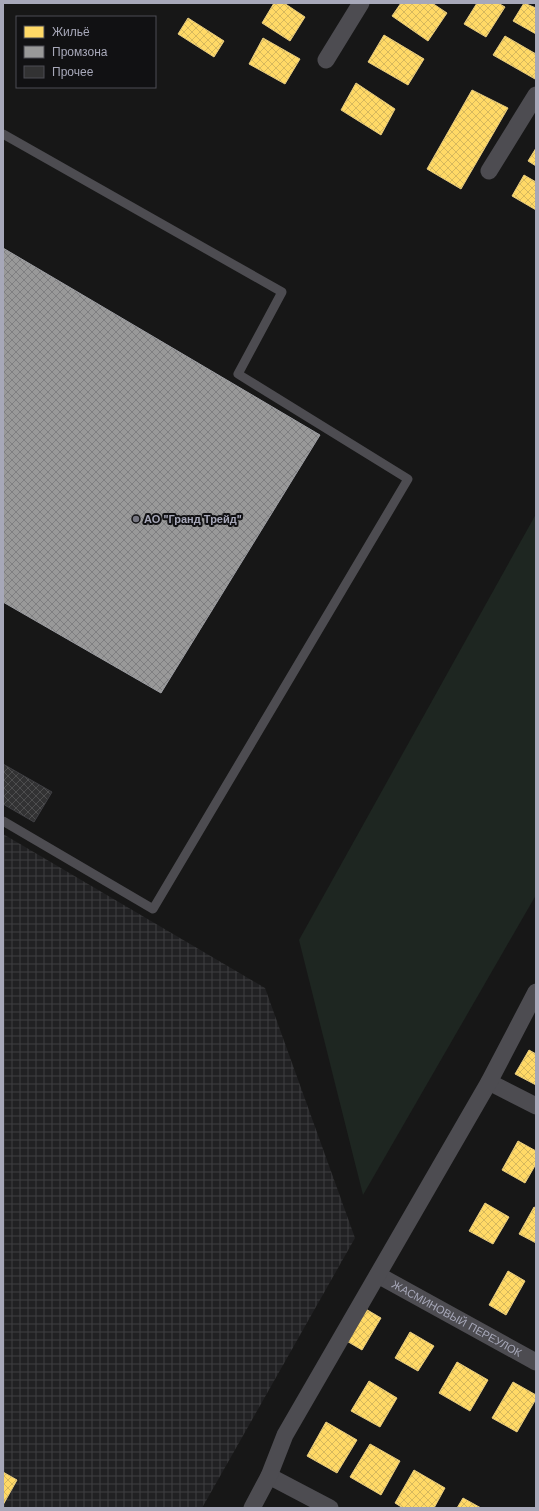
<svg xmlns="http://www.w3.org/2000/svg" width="539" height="1511" font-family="'Work Sans',sans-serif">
  <defs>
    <pattern id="industrial-grid" width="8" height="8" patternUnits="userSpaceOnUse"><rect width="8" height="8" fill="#212123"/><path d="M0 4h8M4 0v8" fill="none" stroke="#3e3e41"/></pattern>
    <pattern id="homes-cross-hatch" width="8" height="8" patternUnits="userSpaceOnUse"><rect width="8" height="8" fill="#ffd966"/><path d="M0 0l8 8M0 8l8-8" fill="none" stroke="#d6b85d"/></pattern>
    <pattern id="industry-cross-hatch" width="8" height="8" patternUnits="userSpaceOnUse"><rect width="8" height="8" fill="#999"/><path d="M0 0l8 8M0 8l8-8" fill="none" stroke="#7f7f81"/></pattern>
    <pattern id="building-cross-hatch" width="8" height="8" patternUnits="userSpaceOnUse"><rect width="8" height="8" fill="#323233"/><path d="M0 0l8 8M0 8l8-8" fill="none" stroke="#4d4d4e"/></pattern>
  </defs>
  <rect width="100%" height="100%" fill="#171717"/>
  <path fill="url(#industrial-grid)" d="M3,834L265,988L355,1238L202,1508H3Z"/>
  <path fill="#1e2621" d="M536,514V895L363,1195L299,940Z"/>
  <path fill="url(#homes-cross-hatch)" stroke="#e5ca7f" d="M274,3H284L305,17L290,41L262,23Z
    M401,3H432L447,13L428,41L392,16Z
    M477,3H498L505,7L486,37L464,24Z
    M524,3L536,8V34L513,21Z
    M188,18L224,41L214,57L178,34Z
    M384,35L424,59L408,85L368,62Z
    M505,36L536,54L535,79L493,55Z
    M263,38L300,59L285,84L249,64Z
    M356,83L395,109L381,135L341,110Z
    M472,90L508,108L461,189L427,169Z
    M536,148V166L528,161Z
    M524,175L536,182V210L512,196Z
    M529,1050L536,1054V1085L515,1074Z
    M518,1141L536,1151V1164L525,1183L502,1170Z
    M485,1203L509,1217L493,1244L469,1231Z
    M534,1207L536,1208V1243L519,1234Z
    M508,1271L525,1281L506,1315L489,1305Z
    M364,1308L381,1318L362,1350L345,1340Z
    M410,1332L434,1346L418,1371L395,1358Z
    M457,1362L488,1380L470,1411L439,1393Z
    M369,1381L397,1398L380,1427L351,1411Z
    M513,1382L536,1395V1399L517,1432L492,1418Z
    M326,1422L357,1440L337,1473L307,1456Z
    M370,1444L400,1461L381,1495L350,1477Z
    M414,1470L445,1488L434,1508H403L395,1503Z
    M3,1472L17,1480L3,1505Z
    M463,1498L481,1508H457Z"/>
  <path fill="url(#industry-cross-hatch)" stroke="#9d9ea3" d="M3,248L320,435L161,693L3,602Z"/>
  <path fill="url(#building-cross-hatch)" stroke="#3f3f43" d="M3,764L52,792L34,822L3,804Z"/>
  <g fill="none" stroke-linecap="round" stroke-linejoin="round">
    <path stroke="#4d4c51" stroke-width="9" d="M3,134L282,292L238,374L408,479L153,909L3,821"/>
    <g stroke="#4d4c51" stroke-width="17">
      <path d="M326,60L361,3"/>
      <path d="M489,171L536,95"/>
      <path d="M489,1082L536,1106"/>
      <path id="s1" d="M378,1275L536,1362"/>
      <path d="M269,1476L330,1508"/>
      <path d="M252,1508L269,1476L285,1435L489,1082L536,992"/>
    </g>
  </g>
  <circle fill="#757580" stroke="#111113" stroke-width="1.5" cx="136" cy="519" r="4"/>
  <g text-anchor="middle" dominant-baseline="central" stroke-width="4" stroke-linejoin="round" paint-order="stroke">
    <g font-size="11" font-weight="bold" fill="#a7a8b9" stroke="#111113" text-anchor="start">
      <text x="144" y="519">АО "Гранд Трейд"</text>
    </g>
    <g font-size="11" fill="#a7a8b9" stroke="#111113">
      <text stroke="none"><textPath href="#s1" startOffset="90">ЖАСМИНОВЫЙ ПЕРЕУЛОК</textPath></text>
    </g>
  </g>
  <rect width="539" height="1511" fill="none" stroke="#a7a8b9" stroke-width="8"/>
  <rect x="16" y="16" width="140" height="72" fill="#111113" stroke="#4d4d55"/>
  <rect x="24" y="26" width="20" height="12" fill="#ffd966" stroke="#4d4d55"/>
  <text x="52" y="36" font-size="12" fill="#a7a8b9">Жильё</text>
  <rect x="24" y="46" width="20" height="12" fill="#999999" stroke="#4d4d55"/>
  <text x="52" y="56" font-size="12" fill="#a7a8b9">Промзона</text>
  <rect x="24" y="66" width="20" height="12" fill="#323233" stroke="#4d4d55"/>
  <text x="52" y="76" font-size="12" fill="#a7a8b9">Прочее</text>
</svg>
